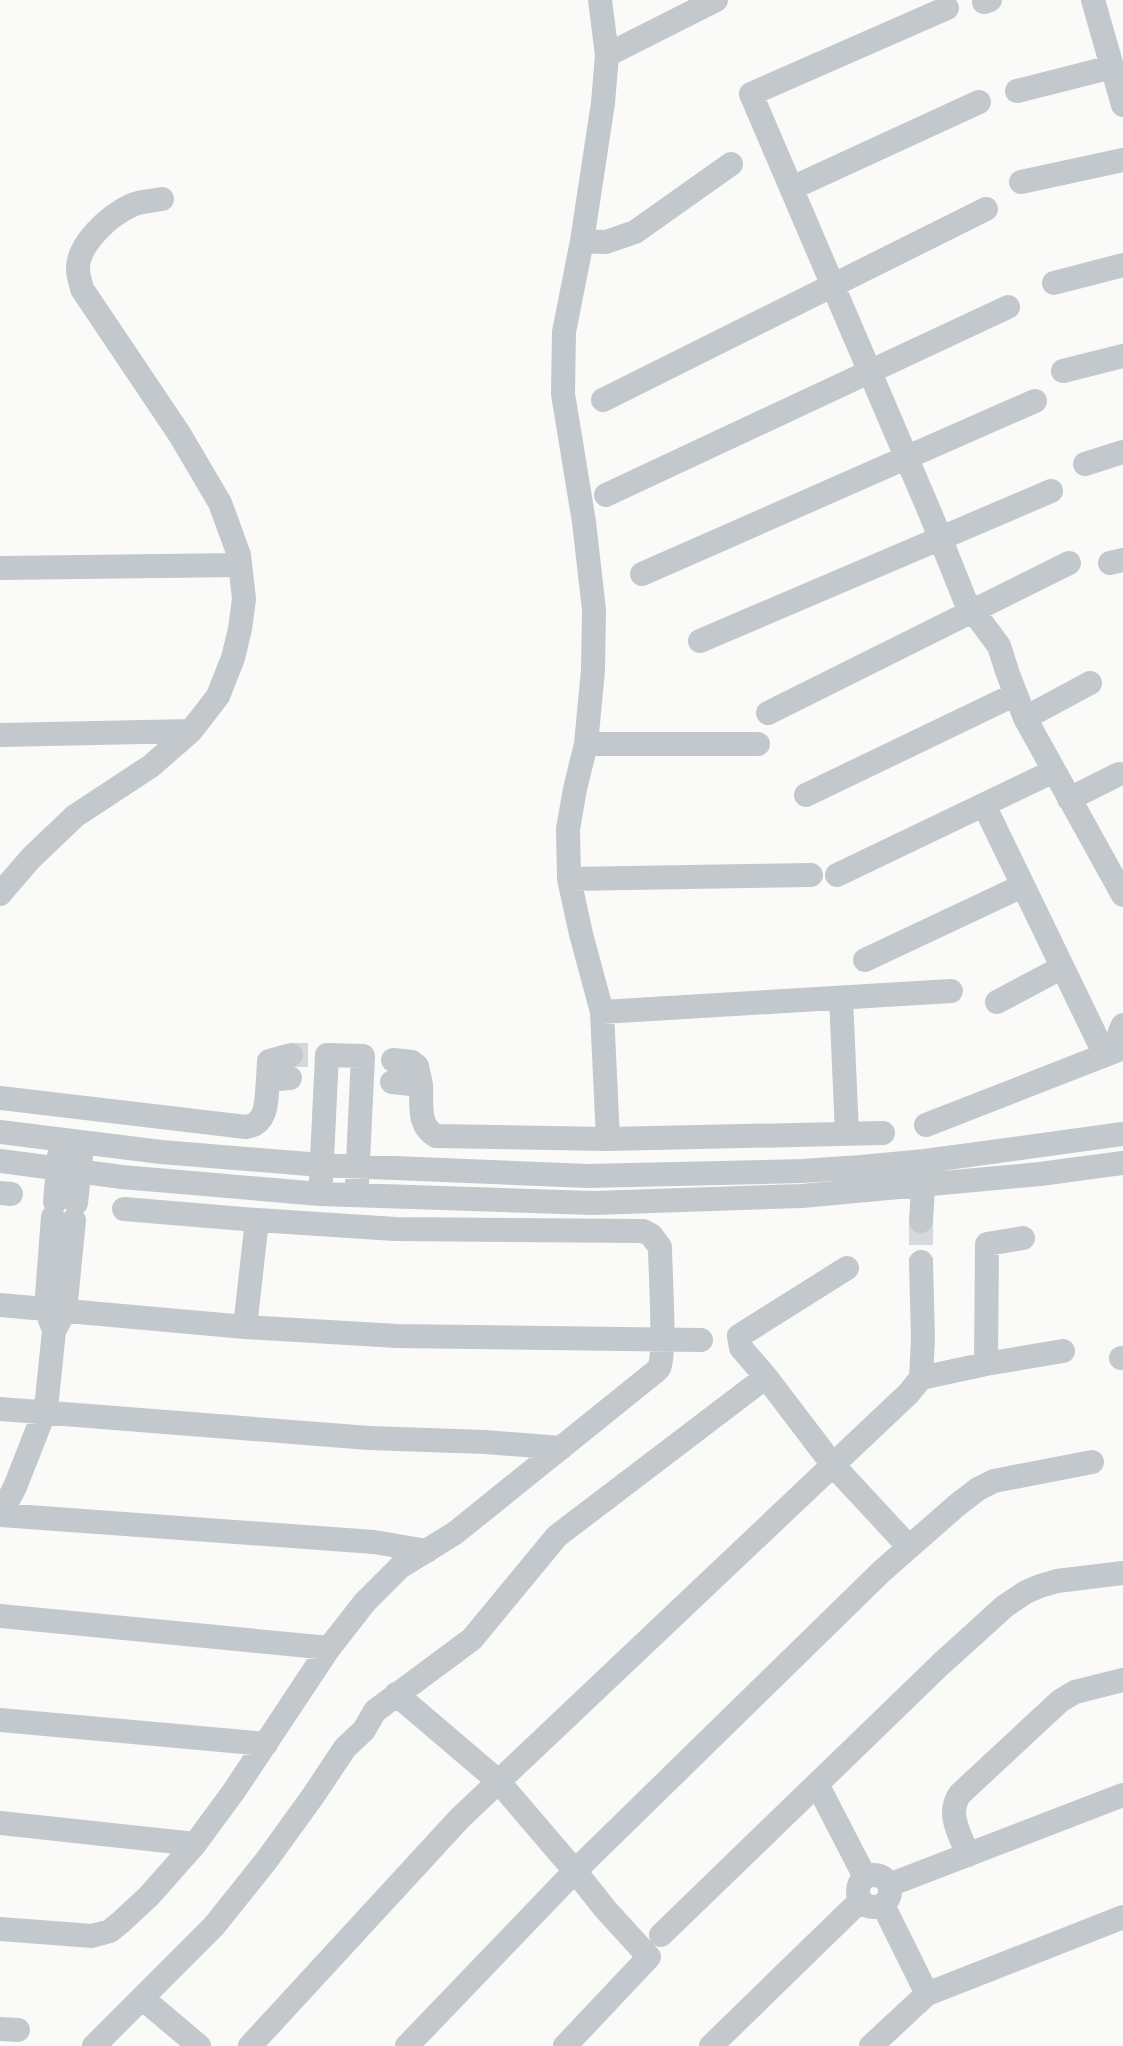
<svg xmlns="http://www.w3.org/2000/svg" width="1123" height="2046" font-family="'Asap Condensed',sans-serif">
  <rect width="100%" height="100%" fill="#fafaf8"/>
  <g fill="none" stroke-linecap="round" stroke-linejoin="round">
    <path stroke="#d5d9db" stroke-width="24" stroke-dasharray="24 12" stroke-linecap="butt" d="M291,1055H308
      M921,1221V1262"/>
    <path stroke="#c3c8cc" stroke-width="24" d="M1093,0L1123,105
      M984,2L990,0
      M947,8L751,94L931,515L965,600L999,646L1008,674L1025,718L1123,895
      M607,55L716,0
      M1017,91L1112,67
      M1021,182L1123,160
      M792,188L979,102
      M582,241L606,242L635,232L731,164
      M1054,283L1123,265
      M1063,371L1123,356
      M603,400L986,209
      M1085,464L1123,452
      M606,495L1008,307
      M1110,563L1123,560
      M0,568L240,565
      M642,574L1035,401
      M700,641L1051,491
      M768,713L1069,563
      M1025,718L1090,683
      M0,735L191,731
      M586,744H758
      M806,795L1016,694
      M1069,799L1119,774
      M984,805L1105,1055
      M837,875L1054,771
      M569,879L811,875
      M0,894L31,858L75,816L151,766L191,731L218,696L233,658L240,629L244,599L239,555L220,503L180,435L82,289C81,283 78,276 78,270C77,244 110,215 132,205C141,201 152,201 162,199
      M865,960L1022,886
      M841,998L847,1133
      M997,1002L1061,968
      M602,1012L951,991
      M1123,1025C1118,1033 1118,1040 1123,1048
      M290,1078L268,1080L269,1061L291,1055
      M392,1082L421,1085L417,1066L412,1062L393,1060
      M421,1085C422,1104 417,1125 436,1136L608,1139L602,1012L581,934L569,879L568,829L575,789L586,744L593,670L594,610L584,522L563,394L564,332L582,241L603,103L607,55L600,0
      M0,1098L246,1127C269,1124 266,1098 268,1080
      M926,1125L1123,1048
      M0,1132L161,1152L321,1165L588,1176L802,1171L861,1167L925,1161L1123,1134
      M608,1139L883,1133
      M0,1161L122,1177L320,1194L593,1203L802,1196L1040,1174L1123,1163
      M321,1180L327,1055L363,1056L357,1182
      M0,1193L11,1194
      M55,1202L59,1156
      M76,1203L81,1156
      M921,1221L924,1172
      M847,1268L739,1336L741,1348L766,1377L833,1465L909,1547
      M0,1305L245,1327L397,1336L701,1340
      M52,1325L46,1309L53,1217
      M245,1327L257,1220
      M1121,1358H1123
      M986,1364L987,1244L1023,1238
      M921,1378L986,1364L1063,1351
      M0,1409L369,1438L485,1442L561,1448
      M0,1515L374,1542L427,1551
      M0,1515L15,1487L44,1413L47,1399L54,1331L65,1311L74,1220
      M0,1616L329,1648
      M396,1694L498,1781L575,1871L606,1910L649,1957L565,2046
      M0,1720L266,1744
      M817,1784L865,1877
      M0,1823L195,1844
      M968,1855C960,1834 946,1814 960,1794L1060,1701L1075,1692L1123,1680
      M858 1891a16 16 0 1 1 32 0a16 16 0 1 1-32 0Z
      M889,1885L1123,1795
      M883,1905L927,1994
      M0,1929L92,1936L110,1931L121,1922L149,1896L195,1844L234,1791L329,1648L365,1602L400,1567L455,1533L655,1372C656,1371 658,1370 659,1368C666,1354 660,1268 660,1247L651,1235L643,1231L395,1229L257,1220L124,1209
      M661,1935L941,1664L1005,1606L1026,1592L1040,1586L1057,1581L1123,1573
      M142,1998L199,2046
      M0,2029L18,2030
      M94,2046L214,1926L266,1861L313,1796L345,1748L364,1730L375,1711L472,1639L557,1536L766,1377
      M250,2046L460,1818L909,1393L921,1378L923,1339L921,1262
      M407,2046L575,1871L882,1571L956,1506L978,1489L994,1481L1092,1462
      M711,2046L860,1901
      M871,2046L927,1994L1123,1917"/>
  </g>
</svg>
